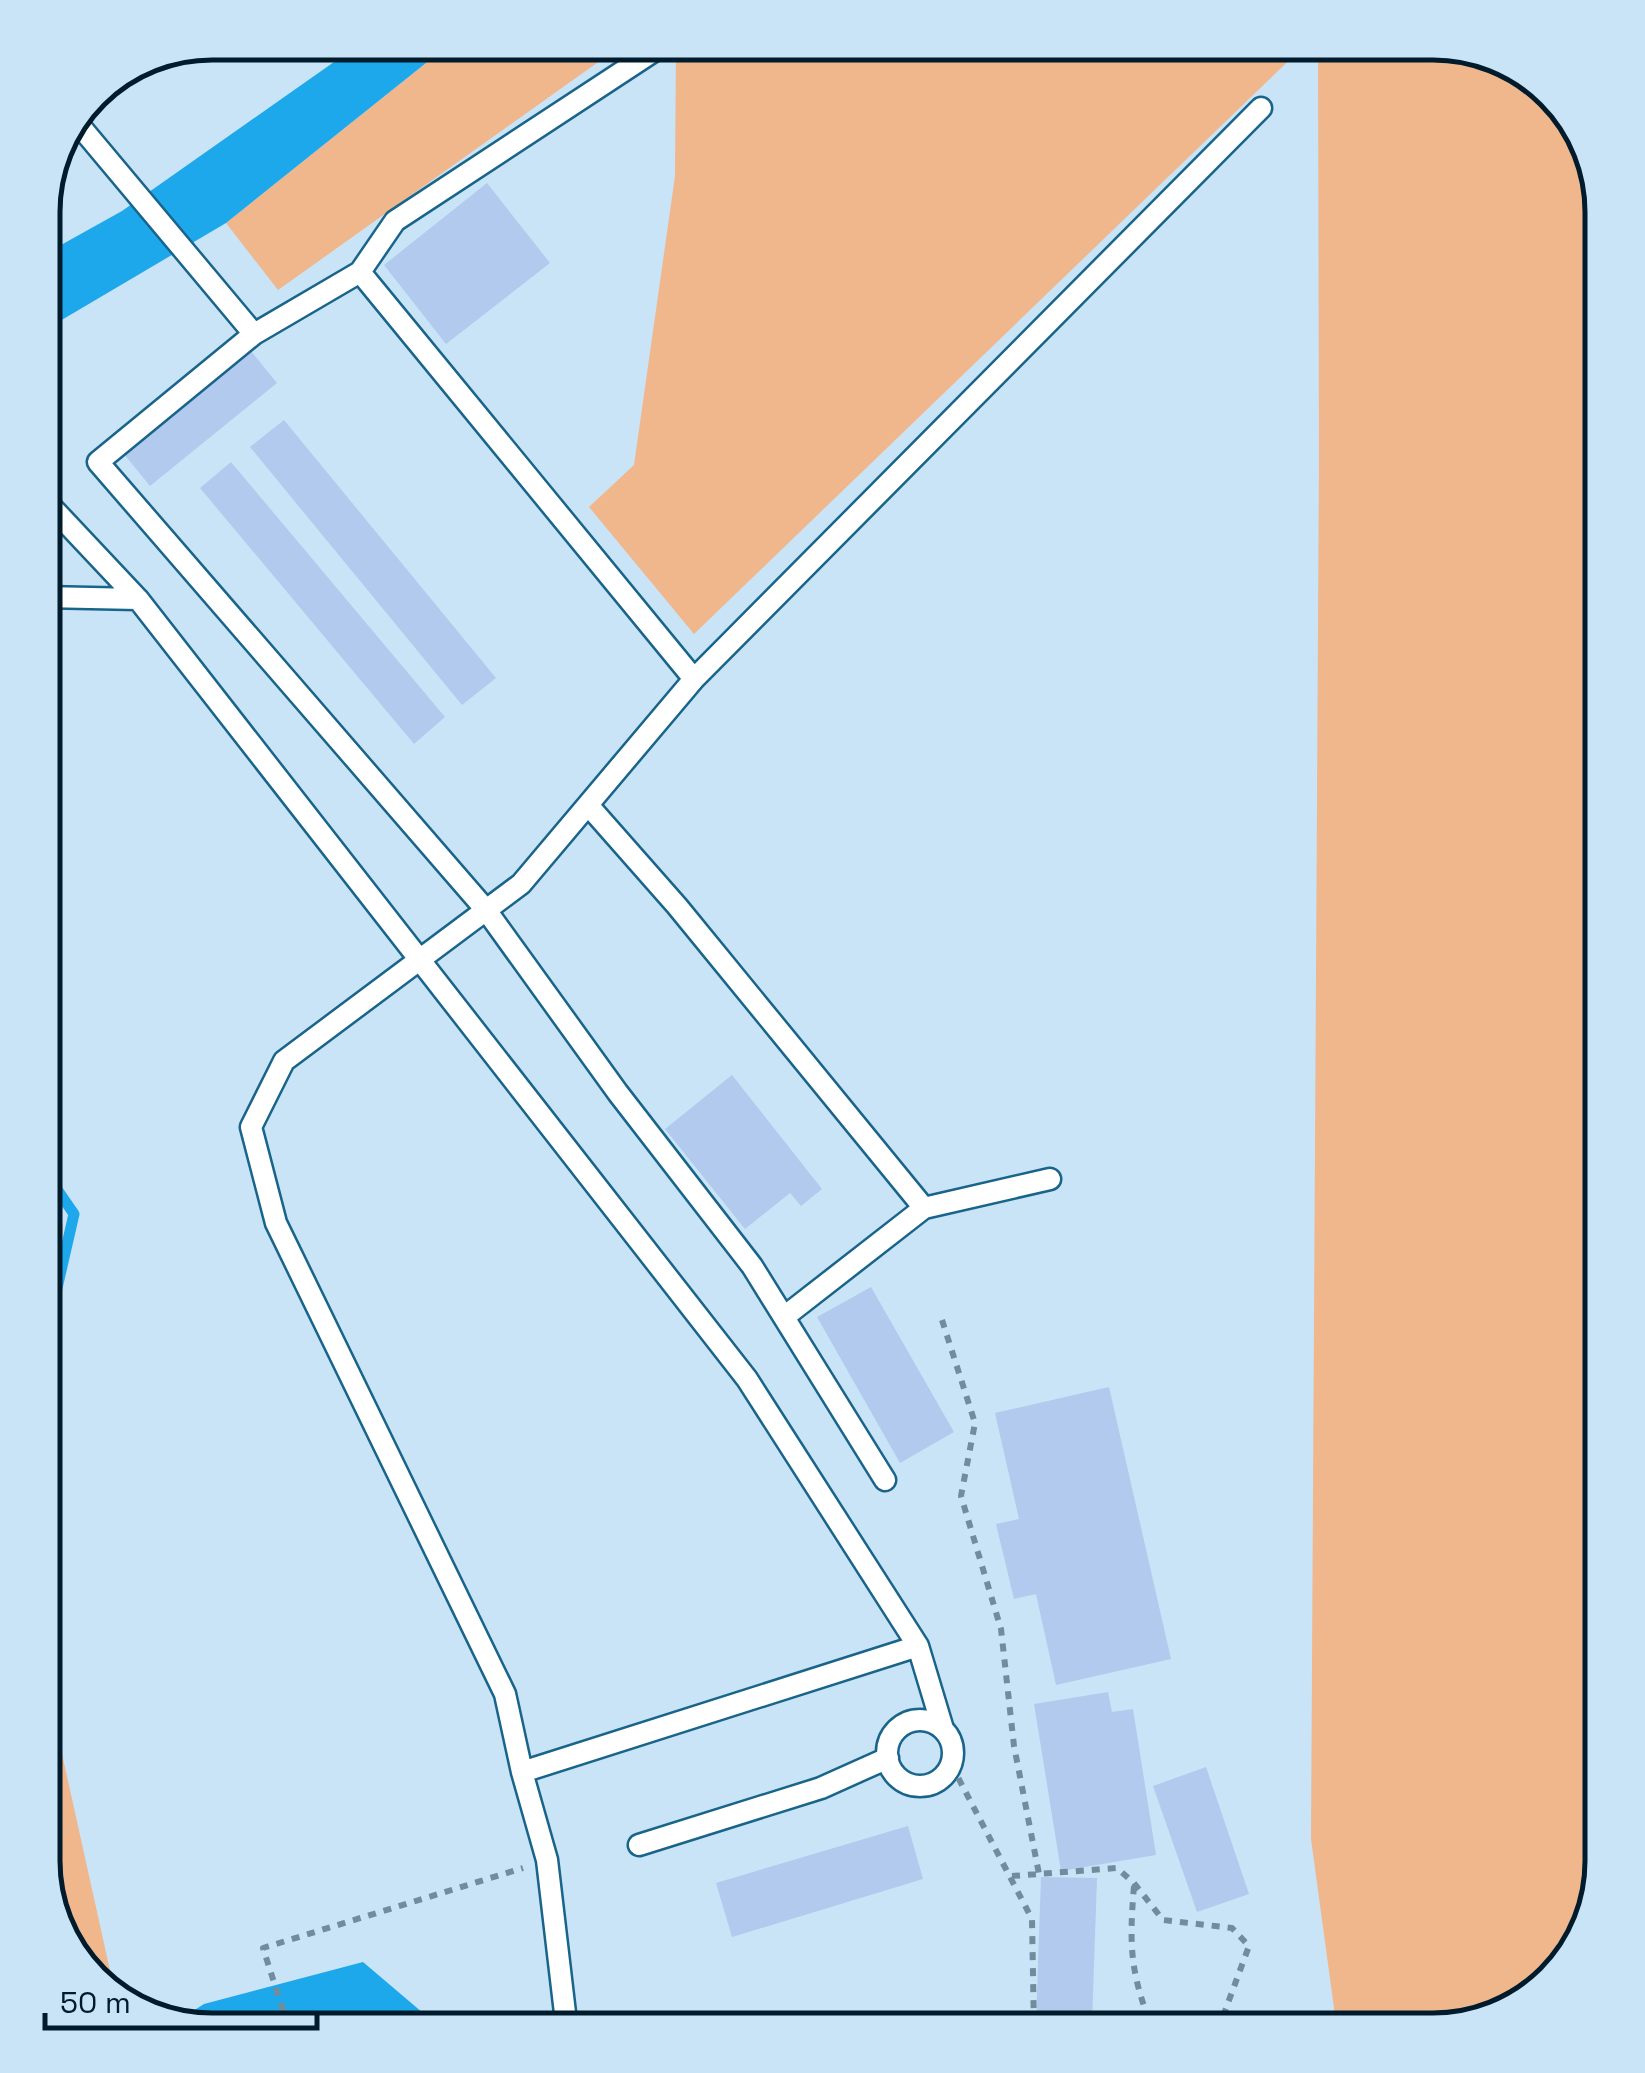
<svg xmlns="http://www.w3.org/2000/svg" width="1645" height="2073" font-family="'Space Grotesk',sans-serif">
  <rect width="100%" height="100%" fill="#c9e4f6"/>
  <path fill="#f0b68c" d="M451,43H625L278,290L226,223Z
    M676,43H1307L694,634L589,507L634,465L675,176Z
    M1318,43H1443L1517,65L1574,118L1602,212V1861L1585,1936L1527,2002L1433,2030H1337L1311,1839L1319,456Z
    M43,1179L63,1226L43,1467Z
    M43,1668L115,1993L71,1955L43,1860Z"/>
  <path fill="#1da8eb" d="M361,43H451L226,223L43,331V255L122,211Z
    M363,1962L443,2030H212L176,2022L204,2004Z"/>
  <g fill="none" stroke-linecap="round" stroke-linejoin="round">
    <path stroke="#1da8eb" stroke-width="11" d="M43,1349L74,1214L43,1169
      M43,1513L52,1497L43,1472"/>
  </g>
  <path fill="#b1caee" d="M487,183L550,263L446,344L384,265Z
    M251,351L277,383L150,486L124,454Z
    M284,420L496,678L462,705L250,447Z
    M231,462L445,717L414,744L200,488Z
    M732,1075L822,1189L801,1206L790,1193L745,1229L665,1129Z
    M871,1287L954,1432L900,1463L817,1317Z
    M1109,1387L1171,1659L1056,1685L1036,1594L1014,1599L996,1524L1019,1519L995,1413Z
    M1108,1692L1112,1712L1133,1709L1156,1855L1061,1871L1034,1704Z
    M1206,1767L1249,1894L1197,1912L1153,1786Z
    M908,1826L923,1879L732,1937L716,1883Z
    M1041,1877L1097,1878L1092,2024L1036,2023Z"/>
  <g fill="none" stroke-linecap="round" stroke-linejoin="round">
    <g stroke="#18648b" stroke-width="25">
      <path id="service" d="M660,47L395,221L360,272L254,334L98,462L486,910L618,1093L752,1266L885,1480
        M74,119L254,334
        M360,272L694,679
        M43,498L138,599L747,1379L918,1646L943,1729
        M43,597L138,599
        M588,805L677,906L924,1208L1050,1179
        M784,1317L924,1208
        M887 1753a33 33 0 1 1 66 0a33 33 0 1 1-66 0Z
        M522,1772L918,1646
        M639,1845L821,1788L888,1758
        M567,2030L547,1860L522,1772L505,1694L276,1223L251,1127L284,1061L521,884L694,679L1261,108"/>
    </g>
    <path stroke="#718c9d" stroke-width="6" stroke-dasharray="8 8" stroke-linecap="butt" d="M942,1320L975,1423L961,1496L1001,1629L1014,1746L1039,1874
      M951,1764L1032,1919L1034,2030
      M1012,1876L1117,1868L1134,1883L1163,1920L1232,1928L1249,1946L1218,2030
      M1134,1886C1129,1946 1130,1973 1153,2030
      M288,2026L263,1948L523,1868"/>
    <use href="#service" stroke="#fff" stroke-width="20"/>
  </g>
  <path d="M0 0H1645V2073H0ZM212 60H1433A152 152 0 0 1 1585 212V1861A152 152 0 0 1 1433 2013H212A152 152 0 0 1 60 1861V212A152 152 0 0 1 212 60Z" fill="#c9e4f6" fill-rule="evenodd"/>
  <path fill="none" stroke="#001b2b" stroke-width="5" d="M212 60H1433A152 152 0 0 1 1585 212V1861A152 152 0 0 1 1433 2013H212A152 152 0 0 1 60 1861V212A152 152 0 0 1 212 60Z"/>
  <path d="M45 2013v15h272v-15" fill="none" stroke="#001b2b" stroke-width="5"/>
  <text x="60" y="2013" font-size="30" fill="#001b2b" stroke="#c9e4f6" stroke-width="8" paint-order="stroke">50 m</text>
</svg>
